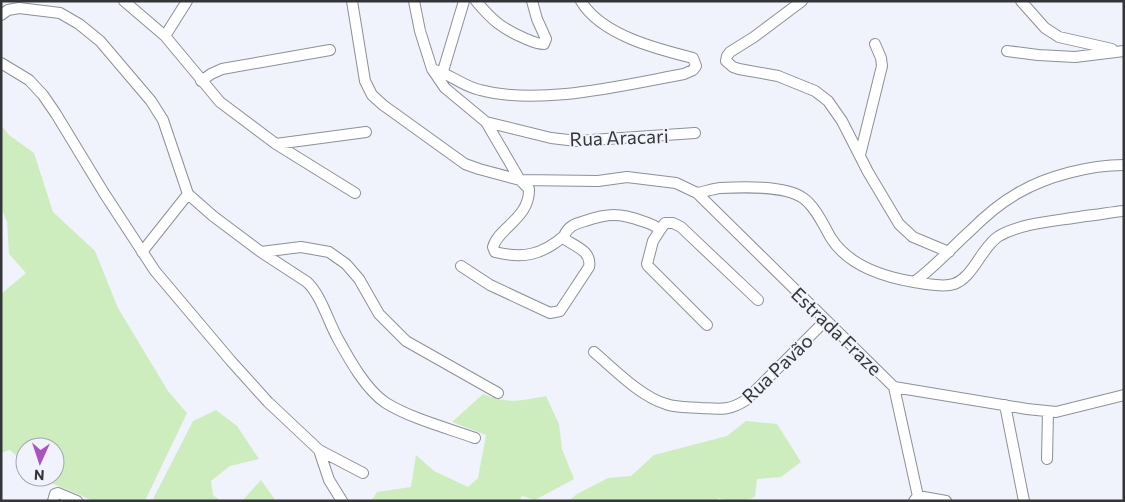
<svg xmlns="http://www.w3.org/2000/svg" width="1125" height="502" font-family="Commissioner,sans-serif">
  <rect width="100%" height="100%" fill="#f0f3fb"/>
  <path fill="#cdedbe" d="M1,125L9,135L34,153L53,212L95,251L118,308L168,391L187,413L145,501H94L44,480L41,477H55V447H25V463L10,450L1,453V294L26,273L9,254L7,222L1,207Z
    M483,394C509,404 520,401 546,396L559,424L562,449L574,479L535,500L522,496L519,501H371L377,492L411,487L416,455L434,471L468,487L478,478L486,435L452,422Z
    M216,410L237,426L259,459L230,466L211,481L213,495L221,501H152L193,421Z
    M746,421L777,424L801,462L781,477L757,479L755,497C743,502 730,502 718,498L716,501H569L577,494L608,478L631,476L654,455L727,436Z
    M261,480L276,501H242Z"/>
  <g fill="none" stroke-linecap="round" stroke-linejoin="round">
    <g stroke="#8d9098" stroke-width="12">
      <path id="minor" d="M124,1L165,36L220,102L276,144L355,193
        M352,1L365,81L372,95L383,105L465,164L479,169L520,180L598,181L627,177L676,183L697,193L894,387L919,501
        M414,1L420,31L432,69L445,88L486,122L520,180L529,189C530,218 498,228 493,247L495,252C523,259 542,255 564,236
        M476,1C492,20 501,28 524,38C531,41 536,44 544,44L546,39L537,19L532,1
        M802,1L754,37L730,52L727,56L726,61L733,67L739,69L778,76L815,91L828,101L842,121L868,172L899,224L913,237L949,252
        M1021,1L1045,28L1059,37L1112,49
        M1,15L8,10L19,8L60,13L79,24L100,41L151,101L163,120L188,194L213,216L261,252L307,282C321,295 328,321 338,339C349,359 366,390 386,403C410,418 447,428 475,438
        M165,36L187,1
        M1007,51L1038,55L1075,57L1124,51
        M1,63L29,80L43,95L56,114L104,193L155,271L231,361L268,402L319,450L363,473
        M432,69C449,73 462,86 480,90C541,106 623,85 684,74L693,70L696,66L693,58C657,49 601,35 581,1
        M443,71L464,1
        M201,81L211,74L222,69L330,50
        M486,122L551,138L577,141L695,133
        M276,144L366,132
        M860,155L882,66L881,58L875,44
        M697,193C704,192 712,189 720,188C741,187 785,185 803,198C815,206 824,226 831,238C848,265 884,277 914,282C935,267 951,248 970,231C984,217 1000,203 1018,193C1047,176 1090,165 1124,165
        M660,230L653,241L647,264L648,266L707,325
        M142,252L188,194
        M261,252L301,247L329,252L346,264L359,279L379,314L406,341L498,393
        M461,266L490,285L550,313L560,311L589,267C592,252 577,247 566,240L564,236C568,226 575,224 585,221C608,213 620,213 642,221C649,223 655,225 660,230L665,223H673L681,227L758,300
        M914,282C953,288 959,290 981,256C987,248 991,241 999,236C1024,222 1058,221 1085,216C1098,215 1111,212 1124,211
        M594,352C614,369 641,397 666,404C677,408 690,407 701,408C720,409 729,411 746,400L825,321
        M894,387L1027,409L1056,412L1124,395
        M1005,405L1024,501
        M319,450L329,480L342,501
        M1047,459L1048,412
        M53,501L55,494L58,493L77,501
        M914,501L918,496L946,501"/>
    </g>
    <use href="#minor" stroke="#fff" stroke-width="10"/>
  </g>
  <g text-anchor="middle" dominant-baseline="central" stroke-width="4" stroke-linejoin="round" paint-order="stroke">
    <g font-size="19" fill="#343539" stroke="#f0f3fb">
      <text transform="translate(619 137) rotate(-2)">Rua Aracari</text>
      <text transform="translate(837 331) rotate(44)">Estrada Fraze</text>
      <text transform="translate(777 368) rotate(-44)">Rua Pavão</text>
    </g>
  </g>
  <rect width="1125" height="502" fill="none" stroke="#343539" stroke-width="5"/>
  <g transform="translate(40 462) rotate(183)"><circle r="24" fill="#f0f3fb" stroke="#a5a7ad"/>
  <path d="M0-4L9 19L0 12L-9 19Z" fill="#ab54c1"/>
  <text y="-8" font-size="14" font-weight="bold" text-anchor="middle" fill="#343539">N</text>
  </g>
</svg>
